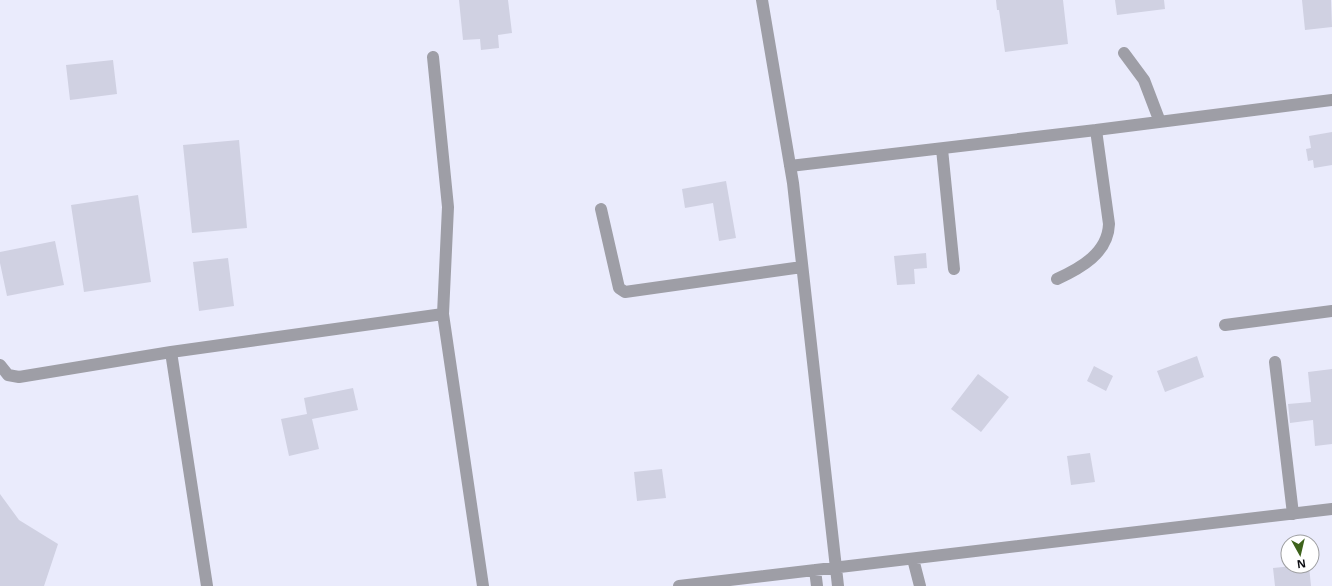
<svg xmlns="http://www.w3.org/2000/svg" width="1332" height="586" font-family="'Open Sans',sans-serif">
  <rect width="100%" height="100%" fill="#eaebfc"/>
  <path fill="#d0d1e2" d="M459,0H508L512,33L498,35L499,48L481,50L480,39L463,40Z
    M996,0H1063L1068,44L1005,52L999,10H997Z
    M1115,0H1164L1165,9L1117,15Z
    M1302,0H1331L1332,27L1305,30Z
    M113,60L117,94L70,100L66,65Z
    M1332,132V165L1314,168L1313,160L1308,161L1306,149L1311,148L1309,136Z
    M239,140L247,228L192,233L183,145Z
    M726,181L736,238L719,241L713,203L685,208L682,189Z
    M138,195L151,282L84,292L71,205Z
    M55,241L64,285L7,296L0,263V252Z
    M926,253L927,268L914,269L915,284L897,285L894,256Z
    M228,258L234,306L199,311L193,262Z
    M1197,356L1204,377L1165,392L1157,371Z
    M1094,366L1113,376L1106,391L1087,381Z
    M1332,369V444L1315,446L1313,420L1290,423L1288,404L1311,402L1308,372Z
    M978,374L1009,397L981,432L951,409Z
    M353,388L358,410L312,419L319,449L289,456L281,419L307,414L304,398Z
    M1090,453L1095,482L1071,485L1067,456Z
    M662,469L666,498L637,501L634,472Z
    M0,494L19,520L58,544L44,586H0Z
    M1293,566H1309L1311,586H1275L1273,568Z"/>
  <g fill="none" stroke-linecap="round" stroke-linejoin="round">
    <path stroke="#9e9ea6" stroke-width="12" d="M762,0L793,183L838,586
      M1124,53L1144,80L1160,122
      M433,57L448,207L443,314
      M942,149L954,269
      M790,166L1096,130L1332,100
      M601,209L619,288L625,292L802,267
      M1057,279C1081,268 1108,253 1109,224L1096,130
      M1225,325L1332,311
      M171,352L207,586
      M1275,362L1293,514
      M0,365L8,375L19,377L171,352L443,314L483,586
      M913,559L920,586
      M815,570L817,586
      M679,586L1332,509"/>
  </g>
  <g transform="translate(1300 554) rotate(172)"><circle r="19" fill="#ffffff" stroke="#9d9ea0"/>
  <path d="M0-3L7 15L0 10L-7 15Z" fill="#3d621b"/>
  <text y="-6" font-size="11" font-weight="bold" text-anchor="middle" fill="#0b0c11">N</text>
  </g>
</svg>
